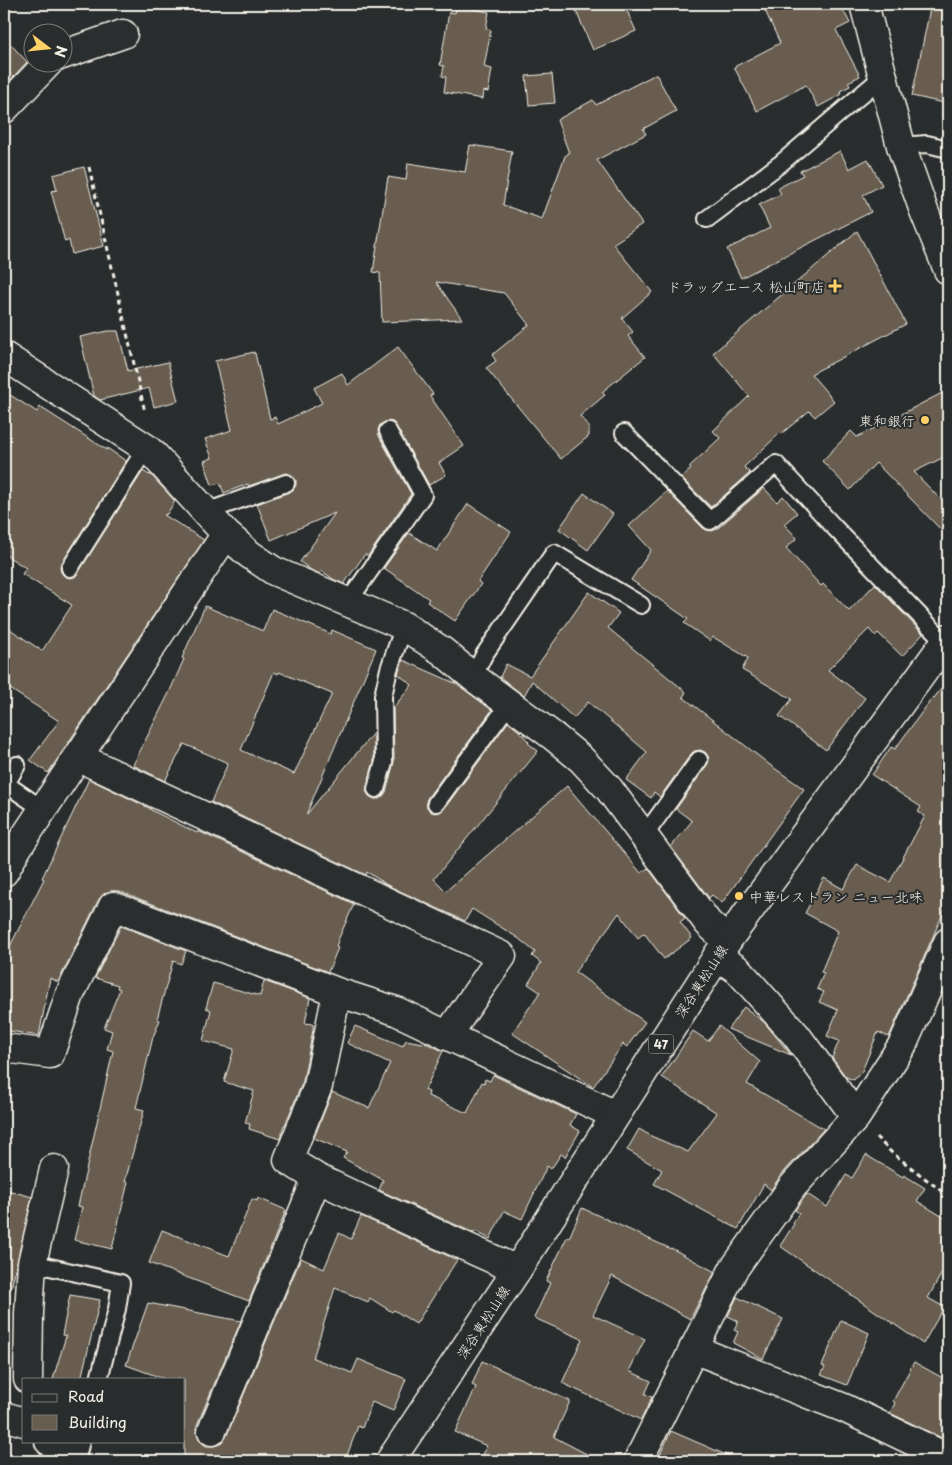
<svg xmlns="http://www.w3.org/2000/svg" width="952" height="1465" font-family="'Playpen Sans','Klee One',sans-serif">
  <rect width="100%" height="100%" fill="#2a2d2e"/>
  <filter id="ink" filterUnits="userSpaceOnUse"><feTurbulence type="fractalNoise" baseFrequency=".02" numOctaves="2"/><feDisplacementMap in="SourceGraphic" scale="10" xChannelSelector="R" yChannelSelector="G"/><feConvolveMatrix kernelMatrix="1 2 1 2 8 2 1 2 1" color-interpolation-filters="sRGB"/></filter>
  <g filter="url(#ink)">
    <path fill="#675d4f" stroke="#f4f1e8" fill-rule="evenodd" d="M573,4H624L636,31L593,50Z
      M762,4H840L850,23L836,30L860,76L848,82L850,86L840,91L842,94L818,107L806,85L757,111L734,67L780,43Z
      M931,4H948V104L912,96Z
      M457,6L489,12L486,28L491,30L484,67L492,69L488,92L483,91L482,99L444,92L446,77L442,76L444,66L440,65L449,12L455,13Z
      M4,37L27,62L4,87Z
      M552,74L555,103L529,105L526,76Z
      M656,74L676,111L643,129L646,134L597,160L642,224L613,244L652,292L622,318L633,332L628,336L645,357L602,392L605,395L580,416L589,427V436L561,459L486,368L496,361L492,355L529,325L504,293L436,282L462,319L382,322L380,273L373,272L388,177L406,180L408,163L465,172L470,145L512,151L503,205L542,219L565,156L569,153L557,120L593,100L596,105Z
      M840,151L849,169L868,159L882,185L863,195L871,212L741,278L727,249L770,228L759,205L781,194L778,188L803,175L800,171Z
      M84,167L104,246L72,254L69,240L65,242L51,191L57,190L53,175Z
      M857,231L906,324L811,374L834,401L815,417L809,411L781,434L780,433L744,467L750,473L711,507L681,478L691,469L689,467L720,438L713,431L749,396L713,353Z
      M108,331H118L128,371L168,362L178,401L154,407L149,388L100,400L94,396L80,337Z
      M398,347L433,394L430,396L464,446L439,463L446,475L429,485L396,426L393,422L388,421L383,423L380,425L378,430L379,436L411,494L368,556L365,554L344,584L333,579L322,571L320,574L311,570L300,562L335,513L271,540L257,504L293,490L296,485V480L292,475L287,473L283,474L249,486L248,484L224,493L220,483L212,485L204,461L212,458L205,439L232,430L215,361L254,352V354L255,353L270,419L275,417L278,424L322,403L314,388L342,373L348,385Z
      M4,391L37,412L40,407L107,450V448L126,461L62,563L60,568L61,572L64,576L70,578L75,577L78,573L143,471L149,475L150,474L175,501L167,514L164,515L204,540L48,773L30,760L59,721L4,685V625L42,651L72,605L22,574L26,568L4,554Z
      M942,393L948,407V455L914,472L948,507V537L876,463L850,490L822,461L851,431L857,437Z
      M764,488L777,502L783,496L797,513L784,524L797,538L786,548L821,586L823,584L849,611L875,584L923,634L902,656L878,633L875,636L869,629L828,670L865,698L826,750L779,716L792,699L742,670L748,658L713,637L710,641L684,623L688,619L631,580L651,550L629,526L667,491L703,528L707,530L712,531L717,529Z
      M584,493L613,514L588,550L559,529Z
      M468,504L511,532L478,581L481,584L455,621L427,602L429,599L384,568L409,533L437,551Z
      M589,592L619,613L608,628L686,692L683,697L770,765L804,789L722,903L712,895L709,898L671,847L692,821L676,809L707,765L709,761L708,756L705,752L700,750L694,751L691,754L660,797L654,792L651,798L626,780L647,752L588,702L574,718L532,681L524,696L500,677L506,664L530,676Z
      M205,606L263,631L272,609L331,634L332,630L376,649L306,815L374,732V761L366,791L369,796L374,799H379L383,796L386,792L394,762L393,708L412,685L398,674L403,660L457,684L492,710L428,797L426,801L427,807L430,811L434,813L440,812L444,809L508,722L519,731L529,742L528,743L538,751L434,879L446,891L567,786L641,873L648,868L685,918L680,922L692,938L664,959L644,933L638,938L619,913L575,972L645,1022L627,1047L623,1044L593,1087L512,1033L540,992L528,984L541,963L532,956L535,952L518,938L472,909L465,921L387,885L367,872L366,875L211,802L228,763L184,744L165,781L133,765L169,693L184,659L182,658ZM274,672L278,674L279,672L332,694L294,774L241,750Z
      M948,680V902L889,1037L878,1032L862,1071L854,1080L846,1077L832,1058L839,1041L827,1036L838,1010L819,1002L824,992L817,989L824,973L821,972L838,931L805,913L824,878L843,889L857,865L890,882L925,816L918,812L921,807L872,775L891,747L895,749L933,697L934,698Z
      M89,779L151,809V810L197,833L198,831L354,904L338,940L336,947L338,948L328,972L119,891H111L104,894L99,899L58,982L50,978L39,1036L4,1030V958L44,879L42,878Z
      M121,926L186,951L181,964L173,961L157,1019L160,1020L153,1037L136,1108L144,1110L125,1182H128L112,1249L74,1240L82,1207L78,1206L113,1051L107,1049L112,1031L104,1028L120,989L117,988L118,985L95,978Z
      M264,981L310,998L305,1023L313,1024V1030L303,1081L285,1125H284L280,1139L249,1129L250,1124L245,1123L254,1091L224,1082L234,1049L203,1041L211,1010L206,1008L213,983L260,996Z
      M744,1007L764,1022L791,1055L728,1029Z
      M355,1026L403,1046L406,1040L428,1044L443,1051L425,1090L429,1092L428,1096L467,1113L482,1082L484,1083L485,1079L490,1081L493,1075L576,1114L570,1125L580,1131L565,1157L561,1154L551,1169L547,1166L522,1219L504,1211L490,1239L475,1231L474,1233L379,1190L383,1180L343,1158L347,1152L314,1138L332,1092L369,1108L390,1063L347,1043Z
      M719,1026L760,1062L747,1084L824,1129L781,1175L771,1190L764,1184L738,1229L654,1184L662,1170L627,1150L639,1129L651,1136L688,1152L717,1113L662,1077L693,1031L708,1041Z
      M866,1155L903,1177L904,1175L925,1188L917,1201L948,1220V1262L928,1298L944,1307L923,1344L780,1246L794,1224L793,1223L799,1213L795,1210L807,1194L827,1207L846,1175L852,1178Z
      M4,1189L32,1197L11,1289L4,1288Z
      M258,1198L286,1210L249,1301L149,1263L162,1230L229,1256L252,1199L257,1201Z
      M582,1208L671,1249V1248L715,1272L690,1319L612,1276L593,1315L645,1339L629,1371L651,1381L645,1394L652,1397L641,1420L562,1383L582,1339L534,1318L550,1283L546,1281L567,1237L569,1238Z
      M361,1216L457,1260L416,1324L394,1310L392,1312L370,1298L368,1302L335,1288L313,1358L352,1373L358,1359L406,1379L393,1411L372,1402L362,1428L358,1426L345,1461H184V1379H165L126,1365L148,1303L241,1321L197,1425V1434L200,1441L206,1446H214L222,1443L226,1437L301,1258L324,1269L339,1233L351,1239Z
      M70,1295L100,1300L81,1379H53L66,1336L62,1335Z
      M737,1297L783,1319L763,1359L733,1343L738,1332L734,1330L738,1321L728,1316Z
      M841,1320L869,1333L847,1385L821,1375L825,1367L822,1366Z
      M482,1361L570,1401L554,1437L600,1461H478L487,1446L455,1432L476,1387L472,1385Z
      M914,1362L948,1381V1441L890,1413L895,1403L893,1401Z
      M671,1431L740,1461H657Z"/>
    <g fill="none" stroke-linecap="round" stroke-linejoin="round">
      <g stroke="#f4f1e8" stroke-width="20">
        <path id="service" d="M901,146L927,144L948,149
          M707,219L780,164L882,77
          M624,433L710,521L776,464L835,528L945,642
          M206,512L286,483
          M70,568L146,448
          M348,602L423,495L388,431
          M473,677L484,655L554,553L641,605
          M17,765L6,784L44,810
          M376,789L384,762L383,696L389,669L404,626
          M436,803L509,704
          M644,836L699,760
          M32,1263L121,1283L117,1309L99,1379
          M76,1461L81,1441"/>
      </g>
      <g stroke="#f4f1e8" stroke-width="31">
        <path id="minor" d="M864,4L901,146L924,211L948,270
          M62,55L123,34
          M4,109L49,62
          M4,356L146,448L154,455L226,534L249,554L274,571L404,626L442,651L473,677L553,736L581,759L609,789L708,923L727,941
          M78,757L502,956L447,1036
          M4,872L18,847L226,534
          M717,956L738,970L796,1035L856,1117
          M337,992L318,1086L288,1160L317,1178L361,1199L517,1270
          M4,1048L50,1054L70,994L113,906L337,992L396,1011L615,1115
          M693,1349L844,1408L948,1458
          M28,1379L29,1313L32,1263L54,1169
          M4,1416L24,1422
          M212,1431L317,1178
          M49,1441L73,1461
          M638,1461L733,1270L793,1186L856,1117L903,1044L948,942"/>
      </g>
      <g stroke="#f4f1e8" stroke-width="31">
        <path id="primary" d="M390,1461L517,1270L727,941L948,638"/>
      </g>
      <path stroke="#f4f1e8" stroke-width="3" stroke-dasharray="5 4" stroke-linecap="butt" d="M89,167L145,412
        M876,1137L891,1152L948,1196"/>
      <use href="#service" stroke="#2a2d2e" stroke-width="16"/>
      <use href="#minor" stroke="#2a2d2e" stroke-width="28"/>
      <use href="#primary" stroke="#2a2d2e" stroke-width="28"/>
    </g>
  </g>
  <g fill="#ffd166" stroke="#2a2d2e" stroke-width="2">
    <path d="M832.5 278.5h5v5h5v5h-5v5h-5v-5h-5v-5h5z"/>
    <circle cx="925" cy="420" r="5"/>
    <circle cx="739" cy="896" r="5"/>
  </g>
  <g text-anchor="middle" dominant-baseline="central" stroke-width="4" stroke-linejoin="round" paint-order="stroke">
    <rect fill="#2a2d2e" stroke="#b7b6b0" stroke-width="1" x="648.5" y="1034.5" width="25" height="19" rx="4"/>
    <g font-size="12" font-weight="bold" fill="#f4f1e8">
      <text x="661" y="1044">47</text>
    </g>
    <g font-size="14" fill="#f4f1e8" stroke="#2a2d2e" text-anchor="end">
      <text x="825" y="286">ドラッグエース 松山町店</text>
      <text x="915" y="420">東和銀行</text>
      <text x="749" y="896" text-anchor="start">中華レストラン ニュー北味</text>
    </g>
    <g font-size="14" fill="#f4f1e8" stroke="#2a2d2e">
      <text transform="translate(701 981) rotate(-57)">深谷東松山線</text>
      <text transform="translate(483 1322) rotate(-57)">深谷東松山線</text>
    </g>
  </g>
  <rect width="952" height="1465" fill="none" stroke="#2a2d2e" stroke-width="20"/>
  <rect x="10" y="10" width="932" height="1445" fill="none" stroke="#f4f1e8" stroke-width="2" filter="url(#ink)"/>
  <rect x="22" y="1378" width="162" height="65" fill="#2a2d2e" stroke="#7b7b78"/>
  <rect x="32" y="1394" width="25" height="8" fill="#2a2d2e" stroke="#7b7b78"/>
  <text x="68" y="1402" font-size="15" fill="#f4f1e8">Road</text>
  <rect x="32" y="1415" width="25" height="15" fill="#675d4f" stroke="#7b7b78"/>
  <text x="68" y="1428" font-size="15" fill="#f4f1e8">Building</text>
  <g transform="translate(48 48) rotate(106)"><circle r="24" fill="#2a2d2e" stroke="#7b7b78"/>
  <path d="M0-4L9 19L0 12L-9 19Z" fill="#ffd166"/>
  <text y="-8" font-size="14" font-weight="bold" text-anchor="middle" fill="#f4f1e8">N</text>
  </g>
</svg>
